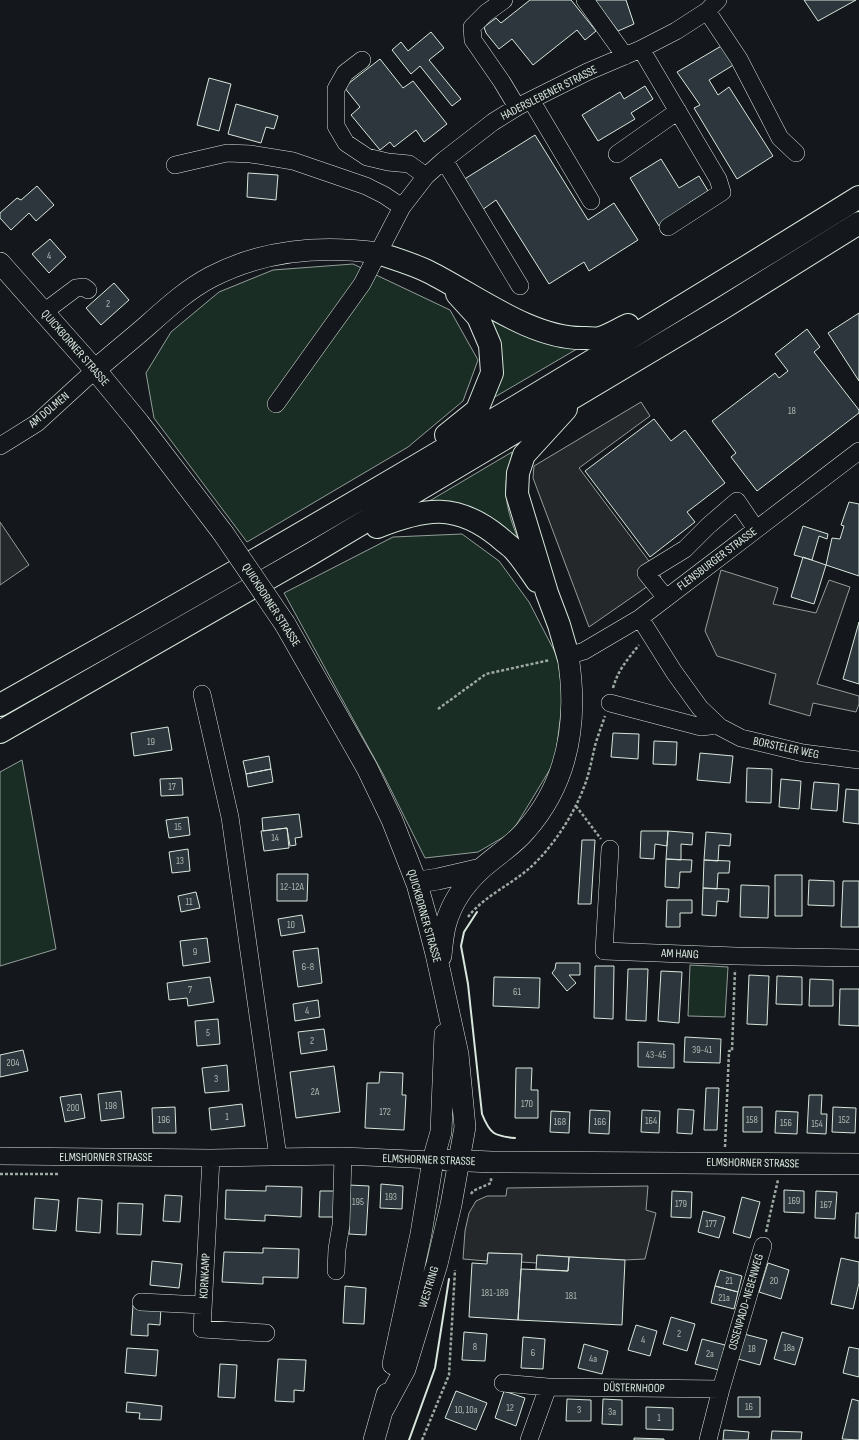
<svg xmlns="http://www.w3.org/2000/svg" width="859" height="1440" font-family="'Sofia Sans Condensed',sans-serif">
  <rect width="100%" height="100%" fill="#14181c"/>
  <path fill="#1a2d24" stroke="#939e99" d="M353,264L450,310L478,360L463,401L408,447L247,542L154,418L146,373L171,332L219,292L273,270Z
    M486,310L582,346L488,401Z
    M512,452C512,461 507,472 506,482C504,502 512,525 520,543L426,503Z
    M462,534L499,561L529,602L557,656L563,696L555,761L512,832L478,852L425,858L383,774L284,593L393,537Z
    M22,760L56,949L0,966V772Z
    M690,965L728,967L725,1017L688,1016Z"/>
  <path fill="#24282b" stroke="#939e99" d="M641,402L650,416L579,468L661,577L589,627L533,478L534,466Z
    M0,522L29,565L0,585Z
    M721,570L778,588L773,604L816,613L829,580L850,587L817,684L859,696V704L856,712L813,703L810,716L769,704L776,674L717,656L705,631Z
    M648,1186L646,1210L656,1213L645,1259L625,1260L537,1255V1263L521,1262V1254L488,1253L487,1261L463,1259L465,1231L469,1213L476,1201L487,1196H506L507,1188Z"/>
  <path fill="#2c363c" stroke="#d8e6dc" d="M530,0H571L596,31L585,40L577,30L533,65L512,39L499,49L486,33L484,27L496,18L501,23Z
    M595,0H626L634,24L618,31Z
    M804,0H856L818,21Z
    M431,32L444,48L429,60L461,99L452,106L420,66L411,74L392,50L401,42L408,51Z
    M723,45L735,64L709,80L718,95L729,87L773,156L737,179L694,108L700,105L677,72Z
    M380,59L403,88L413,81L447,124L424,142L416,130L394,147L390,142L380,150L351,115L360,107L344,87Z
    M209,78L231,84L219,131L197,125Z
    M645,86L653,99L631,113L635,119L598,141L582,115L620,92L624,99Z
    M236,104L278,116L274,129L266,127L261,143L228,134Z
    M535,135L588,220L614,203L638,240L589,271L584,262L549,284L496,200L482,210L463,180Z
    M661,159L679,188L699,176L708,191L689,203L692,207L659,226L630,178Z
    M248,173L278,175L276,200L247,197Z
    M37,186L54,205L36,221L29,213L11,230L0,218V213L17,198L21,200Z
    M50,239L66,257L49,273L32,254Z
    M114,283L129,300L101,325L86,308Z
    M859,313V381L828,333Z
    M807,329L820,347L814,352L859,410V413L757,491L731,457L736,453L712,421L775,373L779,378L788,371L775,354Z
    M654,419L671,441L685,430L725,483L687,512L695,522L650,557L585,471Z
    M849,502L859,504V576L826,565L832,538L840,539L844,526L841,525Z
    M803,526L828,534L827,539L819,536L812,560L794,555Z
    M803,557L826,565L814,604L791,597Z
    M859,622V684L843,679Z
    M168,727L172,750L134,756L131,733Z
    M613,733L639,734L638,759L611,757Z
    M654,741L677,742L676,765L653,764Z
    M700,753L733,756L730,783L697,780Z
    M269,756L271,769L246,774L243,761Z
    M747,768L772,769L771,803L746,802Z
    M271,769L273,782L248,787L246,774Z
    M182,778L183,795L161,796L160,779Z
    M781,779L801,781L799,809L779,807Z
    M814,782L839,784L837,811L811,809Z
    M846,789L859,790V824L843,822Z
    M299,814L302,837L295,838L296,845L290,846L287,828L263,831L262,818Z
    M188,817L190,835L169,838L166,820Z
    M287,828L289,848L264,851L261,831Z
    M641,831H668L667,846L655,844L654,859L640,858Z
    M668,831L693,833L692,845L681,844V860L666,859Z
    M706,832L731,834L730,846L719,845L718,861L704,860Z
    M582,840H595L591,904H578Z
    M188,849L190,871L172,873L169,852Z
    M666,859L692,860L691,872H680L679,888L665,887Z
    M704,860L730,861L729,873H718L717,889L703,888Z
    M277,874H308L307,901H277Z
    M775,875H802V916H775Z
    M809,880L834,881V906L808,905Z
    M843,881H859V927H841Z
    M741,885L769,886L768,918L740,917Z
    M703,888L729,889L728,902L717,901L716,916L702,915Z
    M196,892L200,908L181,912L178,896Z
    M667,900H692V913H680V927H666Z
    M302,915L305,932L281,936L278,919Z
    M207,938L210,962L183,966L180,941Z
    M318,948L322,983L298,987L293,951Z
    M556,963H580V975H569L576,983L567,991L552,973L555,969Z
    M595,966H614L613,1019L594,1018Z
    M628,969H648L646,1021L626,1020Z
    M661,971L682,972L679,1023L658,1021Z
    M749,975L769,976L767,1025L747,1024Z
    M777,976L802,977V1005L776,1004Z
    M210,977L214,1002L188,1006L187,998L169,1000L167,983Z
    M494,977L540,978L539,1008L493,1006Z
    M810,979L833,980V1006H809Z
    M840,989H859V1026L839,1025Z
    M318,1000L320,1017L295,1021L293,1004Z
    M218,1019L220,1044L197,1046L195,1021Z
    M324,1029L327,1050L301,1054L298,1032Z
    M685,1037L721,1039L720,1063L684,1062Z
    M638,1042L674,1044V1068L638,1067Z
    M23,1050L28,1071L0,1077V1055Z
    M227,1065L229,1091L205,1093L202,1068Z
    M334,1066L340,1112L296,1118L290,1072Z
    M516,1068H532L531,1090H538V1118H515Z
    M380,1072L403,1073L402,1095H406L404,1130L365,1128L367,1083H379Z
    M706,1088H719L717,1130H704Z
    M121,1091L124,1118L101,1121L98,1094Z
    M81,1094L85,1118L65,1122L60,1097Z
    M809,1095H822L821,1114H827L826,1134L807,1133Z
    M242,1104L245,1126L211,1130L209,1108Z
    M175,1107L176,1133H153L152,1108Z
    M743,1107H762V1132H743Z
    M833,1107L856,1108L855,1133L832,1132Z
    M678,1109L694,1110L692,1134L677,1133Z
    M590,1110L610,1111L609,1134L589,1133Z
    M642,1110L660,1111L659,1133L641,1132Z
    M551,1111L570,1112L569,1133L550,1132Z
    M776,1111L798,1112L797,1134L775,1133Z
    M381,1184L403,1186L402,1209L380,1208Z
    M349,1185L369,1186L366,1235L349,1234Z
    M266,1186L302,1187L301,1217L265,1215V1221L225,1219L226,1190L266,1191Z
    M784,1190L804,1191V1213L784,1212Z
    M320,1191H338V1217H319Z
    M672,1191L692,1192L691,1218L671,1217Z
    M816,1191L837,1192L835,1219L815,1218Z
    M165,1195L182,1196L180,1222L163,1221Z
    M742,1197L760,1202L750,1238L733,1233Z
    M35,1198L59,1200L56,1231L33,1229Z
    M78,1198L102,1200L100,1233L76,1231Z
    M118,1203L143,1204L141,1235L117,1234Z
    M703,1211L725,1217L719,1238L698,1232Z
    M856,1213H859V1238H855Z
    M263,1248L299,1249L298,1278L263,1277V1284L222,1282L224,1252L263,1253Z
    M488,1253L522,1254L518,1320L469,1317L472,1263L487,1264Z
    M537,1255L569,1257L568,1271L536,1269Z
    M569,1257L625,1260L622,1325L518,1320L521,1269L568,1271Z
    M841,1258L859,1262V1283L853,1309L831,1304Z
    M152,1261L182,1264L179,1288L150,1285Z
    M768,1263L789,1270L781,1299L759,1292Z
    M720,1270L742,1276L738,1292L715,1286Z
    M345,1286L366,1288L364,1324L343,1323Z
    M715,1286L738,1292L734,1309L711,1303Z
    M133,1305L161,1307L160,1325L148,1324V1336L131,1335Z
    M671,1317L695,1324L687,1351L663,1344Z
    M636,1325L657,1331L650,1356L628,1350Z
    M464,1332L487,1334L485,1361L462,1360Z
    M782,1332L803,1338L795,1365L774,1359Z
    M744,1334L767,1340L760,1365L738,1359Z
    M523,1337L545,1339L543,1369L521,1368Z
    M702,1339L725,1345L719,1370L695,1364Z
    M584,1344L608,1351L602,1374L578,1368Z
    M849,1347L859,1349V1377L843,1373Z
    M127,1348L158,1350L156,1376L125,1373Z
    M278,1359L306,1360L304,1391L294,1390V1402L275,1401Z
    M220,1364L237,1365L235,1398L218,1397Z
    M456,1391L487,1403L476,1430L445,1418Z
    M504,1391L525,1398L516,1426L495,1418Z
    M738,1397H760V1417H738Z
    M567,1399L591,1400V1421H566Z
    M603,1399L622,1400V1425L602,1424Z
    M852,1399L859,1401V1440L842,1439Z
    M127,1402L162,1406L161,1420L139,1419L140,1413L126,1412Z
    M646,1407L673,1408V1430L646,1429Z
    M724,1430L749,1432L748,1440H723Z
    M772,1431L802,1432L801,1440H771Z
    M634,1438L664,1439V1440H634Z"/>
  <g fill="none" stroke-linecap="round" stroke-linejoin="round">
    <g stroke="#d8e6dc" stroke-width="18">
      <path id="minor" d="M504,0L486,13L472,27L473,40L502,82L517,107
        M585,0L625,56
        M707,11L739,59L780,138L796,153
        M641,49L718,179L722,192L668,227
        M362,60L345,73L336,89V126L346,143L367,157L388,162L409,164L426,176
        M531,100L591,201
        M617,154L678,111
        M444,160L520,286
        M175,165L227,153L251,154L293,161L366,186L384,195L402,207
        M44,312L76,288L84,287L88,290
        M276,404L362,284L402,207L426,176L444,160L493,122L517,107L587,72L641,49L676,31L707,11L718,0
        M0,446L37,423L95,370
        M666,598L646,573L685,549L708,526L737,501L756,529
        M640,618L674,672L700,708L720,727L741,738L803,753L859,760
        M568,656L584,651L640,618L859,451
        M202,694L230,817L278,1157
        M610,703L701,727L710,726L717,724
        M610,849L604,951L736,956L859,958
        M0,1156L211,1158L343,1156L433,1160
        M211,1158L202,1329L266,1333
        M336,1271L337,1249L341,1225L343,1156
        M141,1302L203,1305
        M503,1383L548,1387
        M529,1440L548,1387L721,1389
        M708,1440L721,1389L763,1246"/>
    </g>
    <g stroke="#d8e6dc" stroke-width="22">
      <path id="major" d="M0,263L102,378L139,423L223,533
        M95,370C112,355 131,340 148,325C168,307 188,289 211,277C263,250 321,245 378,253
        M285,624L367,768L392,820L417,884L428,923L436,954L458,1054L465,1127L451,1205L437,1264L405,1369L384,1408
        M417,884L425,881L438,879L481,869
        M441,956C442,945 443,933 446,923C452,902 465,884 480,870C495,856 513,846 526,830C569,781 578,719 568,656
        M446,1160L492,1162L859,1164
        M393,1364L421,1234L433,1160L441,1132L445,1034
        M374,1440L387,1394"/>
    </g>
    <g stroke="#d8e6dc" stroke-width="24">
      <path id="highway" d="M378,253C395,259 413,264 429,272C475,295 533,340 585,338C590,338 595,339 600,338C610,335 619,329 628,325
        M566,409L524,455L518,473L517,494L547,593L559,625L568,656
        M446,435L477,410L492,373L490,345L478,317L457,294
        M377,527C425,508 456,502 499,537C504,542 511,546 515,551C523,560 530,571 537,581
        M0,705C290,543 577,373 859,197
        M0,732L309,555L718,311L859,223"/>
    </g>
    <path stroke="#9da8a2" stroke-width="2.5" stroke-dasharray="3 2" stroke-linecap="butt" d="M613,688C618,670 627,660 639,645
      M438,709L486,674L550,660
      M576,806L601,839
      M468,917C485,895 513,884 533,865C554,845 574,814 584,787C590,772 592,757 596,742C599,733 602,725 605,716
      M725,1147L729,1051H732L735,970
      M0,1174H58
      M471,1194L473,1191L491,1183V1178
      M766,1232L778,1180
      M422,1440L449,1375L455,1270"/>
    <use href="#minor" stroke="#14181c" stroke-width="17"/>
    <use href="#major" stroke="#14181c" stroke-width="21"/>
    <use href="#highway" stroke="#14181c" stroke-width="22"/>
    <g stroke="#d8e6dc" stroke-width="22" stroke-linecap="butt">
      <path id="major-bridge" d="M223,533L285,624"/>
    </g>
    <use href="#major-bridge" stroke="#14181c" stroke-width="21"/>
    <path stroke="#d8e6dc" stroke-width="2" d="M477,912L464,932L461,946L468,984L482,1114C490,1134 494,1136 515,1138
      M409,1440L435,1368L449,1279"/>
  </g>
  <g text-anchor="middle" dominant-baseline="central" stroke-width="3" stroke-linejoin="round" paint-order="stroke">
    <g font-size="10" fill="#adbab4">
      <text x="49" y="256">4</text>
      <text x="108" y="304">2</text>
      <text x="792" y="411">18</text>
      <text x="151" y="742">19</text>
      <text x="172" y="787">17</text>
      <text x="178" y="827">15</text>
      <text x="275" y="838">14</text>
      <text x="180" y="861">13</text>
      <text x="292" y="887">12-12A</text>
      <text x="189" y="902">11</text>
      <text x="291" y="925">10</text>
      <text x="195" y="952">9</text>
      <text x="308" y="967">6-8</text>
      <text x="190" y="990">7</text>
      <text x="517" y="992">61</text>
      <text x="307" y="1011">4</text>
      <text x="208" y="1033">5</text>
      <text x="312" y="1041">2</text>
      <text x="702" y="1050">39-41</text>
      <text x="656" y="1055">43-45</text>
      <text x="13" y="1063">204</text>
      <text x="216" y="1079">3</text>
      <text x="315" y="1092">2A</text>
      <text x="527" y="1104">170</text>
      <text x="111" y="1106">198</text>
      <text x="73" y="1108">200</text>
      <text x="385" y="1112">172</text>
      <text x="227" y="1117">1</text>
      <text x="164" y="1120">196</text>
      <text x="752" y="1120">158</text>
      <text x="844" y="1120">152</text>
      <text x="651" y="1121">164</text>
      <text x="560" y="1122">168</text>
      <text x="600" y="1122">166</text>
      <text x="786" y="1123">156</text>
      <text x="817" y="1124">154</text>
      <text x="391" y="1197">193</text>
      <text x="794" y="1201">169</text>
      <text x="358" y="1202">195</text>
      <text x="681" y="1204">179</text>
      <text x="826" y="1205">167</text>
      <text x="711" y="1224">177</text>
      <text x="729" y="1281">21</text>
      <text x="774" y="1281">20</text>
      <text x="495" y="1293">181-189</text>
      <text x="571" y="1296">181</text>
      <text x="724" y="1298">21a</text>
      <text x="679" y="1334">2</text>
      <text x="643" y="1340">4</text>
      <text x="475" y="1347">8</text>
      <text x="789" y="1348">18a</text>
      <text x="752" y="1349">18</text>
      <text x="533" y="1353">6</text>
      <text x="710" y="1354">2a</text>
      <text x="593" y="1359">4a</text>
      <text x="749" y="1407">16</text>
      <text x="510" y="1408">12</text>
      <text x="466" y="1410">10, 10a</text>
      <text x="579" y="1410">3</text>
      <text x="612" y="1412">3a</text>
      <text x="659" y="1418">1</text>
    </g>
    <g font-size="12" fill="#d8e6dc" stroke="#14181c">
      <text transform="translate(549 93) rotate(-27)">HADERSLEBENER STRASSE</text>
      <text transform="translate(75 348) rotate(49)">QUICKBORNER STRASSE</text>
      <text transform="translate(49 410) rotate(-40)">AM DOLMEN</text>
      <text transform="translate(717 559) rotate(-37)">FLENSBURGER STRASSE</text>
      <text transform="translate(271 605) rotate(57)">QUICKBORNER STRASSE</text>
      <text transform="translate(786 748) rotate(12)">BORSTELER WEG</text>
      <text transform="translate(424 916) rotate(74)">QUICKBORNER STRASSE</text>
      <text transform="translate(680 954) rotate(2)">AM HANG</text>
      <text x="106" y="1157">ELMSHORNER STRASSE</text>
      <text transform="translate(429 1160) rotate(2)">ELMSHORNER STRASSE</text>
      <text transform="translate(753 1163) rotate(1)">ELMSHORNER STRASSE</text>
      <text transform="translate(205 1276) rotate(-87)">KORNKAMP</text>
      <text transform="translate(429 1287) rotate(-73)">WESTRING</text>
      <text transform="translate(746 1302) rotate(-74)">OSSENPADD-NEBENWEG</text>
      <text transform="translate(634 1388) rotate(1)">DÜSTERNHOOP</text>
    </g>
  </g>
</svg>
